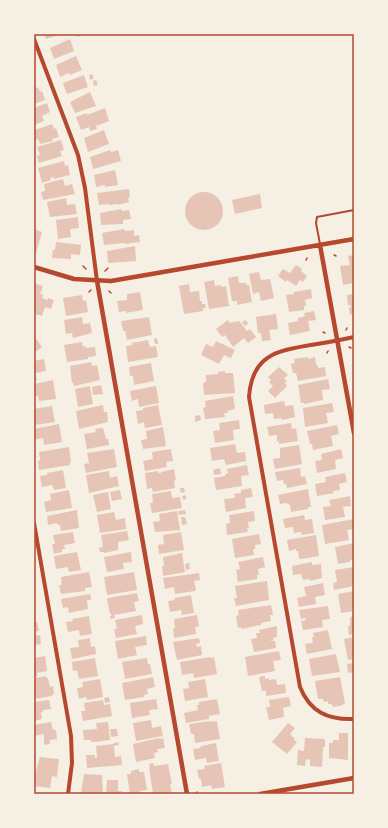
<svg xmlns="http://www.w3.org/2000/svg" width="388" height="828" font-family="Karla,sans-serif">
  <rect width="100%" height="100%" fill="#f6efe4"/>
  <path fill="#e6c5b7" d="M44,34H62L46,39Z
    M76,34H86L77,37Z
    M70,39L74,51L54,59L50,48Z
    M76,56L82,70L70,75L69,73L60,77L56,65Z
    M92,74L94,78L90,80L89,75Z
    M84,75L88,87L67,94L63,83Z
    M96,80L98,85L94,86L93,81Z
    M38,87L40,92L42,91L45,100L34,104V89Z
    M90,92L96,106L75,113L70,102Z
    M47,103L50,112L42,116L44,121L34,125V108Z
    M105,108L109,121L96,126L97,129L90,131L89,127L81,130L76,117L87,113V115Z
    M52,124L54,129L56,128L59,137L52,139L53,141L40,144L38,139L34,140L35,130Z
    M104,130L109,144L88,152L84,138Z
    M61,140L64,150L60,151L62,156L39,163L37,156L40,155L37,147Z
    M110,150L111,152L118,150L121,161L93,169L90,157Z
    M64,161L65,166L68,165L70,175L54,179V177L50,178L51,180L42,183L38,168Z
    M115,170L118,185L105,187V185L96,187L94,175Z
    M63,179L65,186L72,184L75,194L43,200L41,192L45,191L44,184Z
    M129,189L130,197L128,198L129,202L119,205V204L109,205V204L99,205L97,193Z
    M185 211a19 19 0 1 1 38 0a19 19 0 1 1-38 0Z
    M260,194L262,208L235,214L232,200Z
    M66,198L67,205L75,204L77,214L50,217L47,202Z
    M121,209L122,211L129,210L131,219L123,220V224L101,225L100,213Z
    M78,217L79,228L70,229L71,237L58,239L56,220Z
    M34,229L42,232L36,253H34Z
    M124,229L125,231L134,230V236L139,235L140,242L125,244L124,243L104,245L102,233Z
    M56,242L81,245L80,255L71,254V259L52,258L53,250H55Z
    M135,246L136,261L108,263L107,251Z
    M354,255V283L343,285L340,266L350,265L348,256Z
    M296,265L302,269L301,271L307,276L303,282L300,280L296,286L287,280L286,282L278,276L283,269L290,273Z
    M259,272L261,280L270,279L274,298L261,301L259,292L253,294L249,274Z
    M238,276L239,283H246V285H249L252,302L237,305V301H232L228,278Z
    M214,280L215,286L221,285V287L226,286L229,306L209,309L204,282Z
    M34,283L43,286L40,294H43L42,298L48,300V298L54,300L51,309L45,307L42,316L35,314L36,311H34Z
    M189,284L190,292L199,291L200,301H202V304H205L206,308H203V311L184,314L179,286Z
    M311,289L312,298L305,300L306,306H304V310L289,312L286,295L294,294V292Z
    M140,292L143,310L126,313V311L119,312L117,301L127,300V294Z
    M354,294V314L350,315L349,308L351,307L350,305H348L347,295Z
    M82,295L83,301L86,300L88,312L66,316L63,298Z
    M314,311L316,320L308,321L310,331L290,335L288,323L298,321V318L305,316L304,313Z
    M276,314L278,329L269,330L271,340L262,341L261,333H258L256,317Z
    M82,317L83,324L90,323L92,333L73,338L72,333L66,334L64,320Z
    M149,317L152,335L127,340L125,331H123L121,321Z
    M228,320L230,323L239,321L247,331L250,329L256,337L248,343L244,338L233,347L225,335L222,337L216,329Z
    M246,320L248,324L245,326L242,322Z
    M34,336L42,347L34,353Z
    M157,338L158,344H155L154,339Z
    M148,340L150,347L156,346L158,357L128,362L126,346L132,345V343Z
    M216,341L235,350L231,358L224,355L219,364L201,355L206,344L213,347Z
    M82,342L83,347L86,346V348L95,347L96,356L88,357V359L67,362L64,345Z
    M308,357V359L315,357L316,365H318V368L325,367L326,376L298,381L296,373H293L291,364L295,363L294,359Z
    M44,359L46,371L35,373L37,380H34V361Z
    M91,362L92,366L97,365L100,380L74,386L73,382L72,383L70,366Z
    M151,363L154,381L134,385L133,376H130L129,367Z
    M279,367L288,375L284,378L287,381L285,383L287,386L275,398L268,391L273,386L269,382L271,380L268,377Z
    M225,371V373H233L235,393L204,395L203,383L206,382V375L218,374V372Z
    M328,379L330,389L322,390L323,400L304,404V403H301L298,385Z
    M53,380L56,399L39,401L38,396H34V384Z
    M101,385L103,394L93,395L92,387Z
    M90,386L93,404L78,407L75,389Z
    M156,386L159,403L139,407L138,399L132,401L130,391Z
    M233,396L235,409L227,411L228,413H224L225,417L205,419L203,408L206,407L205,401Z
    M284,401L285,406L293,405L295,417L282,420L281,418L274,419L273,413L265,414L264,405Z
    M332,403L334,412L326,413L328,423L305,427L303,408Z
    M103,405L104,412H107L108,422L79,429L76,411Z
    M158,405L162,425L145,428L144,422L138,424L136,411L143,410V408Z
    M52,406L55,422L35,425L34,409Z
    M200,415L201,420L195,422V416Z
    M239,420L240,429L233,430L234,440L215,443L213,431L220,430L219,423Z
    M291,423L292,429L296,428L298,441L279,444V441L277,442V435L269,436L267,427Z
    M59,424L62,442L44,445L43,438L34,440V429Z
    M337,425L339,434L331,436L333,446L313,450L312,444H310L309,440L307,431Z
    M163,427L166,446L143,449L141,440L147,439L146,431Z
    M103,428L106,439H108L109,445L87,449L84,434L96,432L95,429Z
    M235,444L237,453L245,452L246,461L226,465L224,459L212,461L210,448Z
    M299,445L302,464L275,469L273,459L280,458V448Z
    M69,447L71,462H70V465L39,470L38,461L40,460L39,452Z
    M114,449L117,467L86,473L84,464L89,463L87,453Z
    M171,449L173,461L166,462L167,467L145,471L143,461L153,459L152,452Z
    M341,449L343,458L335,460L336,469L317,473L315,461L322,460L321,454Z
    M247,465L249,475L241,476L242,486L216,490L214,478L225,476V474H228L227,469Z
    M220,468L221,474L214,475L213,470Z
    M300,468L301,477L305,476L307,484L287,488L286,484H284L283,480L277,481L275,472Z
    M174,469L176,480L174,481L175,488L153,492L152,488L147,489L145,473L158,471L159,473H161V472Z
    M63,470L66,488L54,490L52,485L42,487L40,476L47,475V473Z
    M109,471L110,478L117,476L119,486L89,493L86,475Z
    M345,473L347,482L339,484L340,490L333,491L334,493L317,496L315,484L326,482L325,477Z
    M180,488H184L185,492L181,493Z
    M251,488L253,497L245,498L246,508L226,512L224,499L235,498L234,494L241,493V490Z
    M308,489L311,507H308V509L291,512L290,505L286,503L280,504L278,495Z
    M69,490L72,508L46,512L44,502L51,500L50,494Z
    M120,490L122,499L112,501L110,492Z
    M171,491L172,498L180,497L182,508L152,513L150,503H153L152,494Z
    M108,492L111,509L97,512L93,495Z
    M186,495V499L183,500L182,496Z
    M350,496L351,506L343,507L345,517L325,520L323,507L331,506L329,500Z
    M77,510L79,528L61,531L60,525H58L57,523L48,525L47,516Z
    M185,510L186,514L179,515L178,511Z
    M177,511L180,530L155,532L153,522L160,521L159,514Z
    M254,511L255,521L248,522L249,528H247L248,532L227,535L226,524L230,523L229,515Z
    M114,512L116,520L125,518L126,529L100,533L97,515Z
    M304,515L305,520L312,519L314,533L302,535L301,532L294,533L293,527L285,528L283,519Z
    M181,517H185L187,524L182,525Z
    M354,519V529L347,530L349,540L325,544L322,525Z
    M127,531L129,540L118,542V550L104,553V552H100L99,548L103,547L101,535Z
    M73,532L75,543L64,545L65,549H62V552L54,554L52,544H55L53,535Z
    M181,532L184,550L159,554L158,545L164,544L163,535Z
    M259,534L261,544L255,545V549L253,550L254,555L235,558L232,539Z
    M316,535L319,556L301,559L299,558L298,551H296V549L289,551L287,540Z
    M354,543V553H353L354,559L350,560V562L338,564L335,547Z
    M77,552L81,570L69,572L68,567L56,569L54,556Z
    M131,552L132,562L123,563L124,569L107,572L104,557Z
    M182,553L185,572L163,576L162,566H164L163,557Z
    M263,557L265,567L258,569L259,575H257V579L238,582L236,570L240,569L238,562Z
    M312,562V565L321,564L322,578L310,581L309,579L303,580L301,574L293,575L292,566Z
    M189,563L190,569L186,570L185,564Z
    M354,567V586L334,590L333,583L337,582L335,570Z
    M89,572L92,587L85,588V591L61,594L59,585H62L61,582H62L61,577Z
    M134,572L137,590L107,595L104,577Z
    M199,573L200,580L194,581L196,589L195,591L175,594L174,587L165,589L163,578Z
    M267,581L269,600L236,606L234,598H237L235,586Z
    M323,583L325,595L315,597L316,604L299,607L297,598L306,596L304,587Z
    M354,591V611L341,613L338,594Z
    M137,593L139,601L134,602L136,611L114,615L115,618L111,619L110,616L112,615L111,614H110L107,599L108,598Z
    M90,594L91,600H87L88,609L69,613L68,607L63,608L61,599Z
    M191,595L194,613L182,615L181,610L170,612L168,601L175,600L174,598Z
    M271,605L273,615H270L271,621L261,623V625L241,629V627L238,628L236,616L239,615L238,610Z
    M328,606L330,619L322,620L323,627L303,630L301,621L306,620L305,618L301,619L299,610Z
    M142,615L143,624L135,626L137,634L116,638L114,629H117L115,620Z
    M197,615L199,626L195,627L196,634L174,638L173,629L175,628L174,619Z
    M89,616L92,634L80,636L79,630L68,632L66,622L73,621L72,619Z
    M354,616V634L349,635L348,626H350V617Z
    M34,622H37L39,631L34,632Z
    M277,626V637L273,638L274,640L269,641H275L276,648L254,652L251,639L257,638L256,633H260L259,630Z
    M328,630L332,649L307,654L305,644L313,643L312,637H314L313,633Z
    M40,635L41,644L34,645V636Z
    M146,636L147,645L135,647L137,655L118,659L115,641Z
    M354,637V659L348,660L344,639Z
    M90,638L91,647L95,646L96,654L72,659L70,648L79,647L78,640Z
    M199,638L200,643L196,644L197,647L201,646L202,655L177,660L173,642Z
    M279,651L281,660L273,661L275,671L248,676L245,657Z
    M336,654L340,672L312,676L309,659Z
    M45,656L47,671L37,673L38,676L34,677V658Z
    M210,657V658L214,657L217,674L194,678L193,673L182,675L180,662Z
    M95,658L98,676L79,679L77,670L73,671L72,662Z
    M147,658L148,664H150L152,674L125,679L122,662Z
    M354,663V672L348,673L347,664Z
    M46,676V678H48L50,687L53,686L54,694L52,695V696L34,699L35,678Z
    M265,676V679L269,678V680L276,679L277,685L285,684L286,693L266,696V691H262L259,677Z
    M153,677L155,687L147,689L148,694L144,695V697L125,700L122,683Z
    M340,677L345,703L343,704V705L334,707L331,704H328V701L324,702L323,699H318L315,681Z
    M100,679L103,697L87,700L86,697L79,699L77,688L83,687L82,682Z
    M205,679L208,697L185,701L183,689L189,688L188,682Z
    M109,697L110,702L105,703L104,698Z
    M289,697L291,706L283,708L284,717L269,720L266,707H270L269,700Z
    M156,699L158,709L149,710L150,715L132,718L130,703Z
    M217,699L220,714L209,716V719L186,723L184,713L198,710L197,705H199V702Z
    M49,700L51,709L43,710V712H41L42,719L34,721V702Z
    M103,700L104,705L110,704L112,716L83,721L81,711H85L84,703Z
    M151,720L152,728L161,726L163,736L136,741L133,723Z
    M211,721L212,722L217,721L220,739L195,743L194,734H191L189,724Z
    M51,722L53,730H56L57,739L50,740V744L44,745V734L34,736V725Z
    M108,722L110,740L94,742H91V740H84L83,730L97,729L96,723Z
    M288,723L295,728L290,734L295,739L294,740L297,742L287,754L272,742Z
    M110,729H117L118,736L111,737Z
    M339,733H348V760L329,758V743H333V740H339Z
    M159,738V739L163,738L165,748L157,749L158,752L154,753L155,758L136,762L133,744Z
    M305,738L325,739V747H323L322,767L310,766V760L306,759L305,766L297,765L298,750L304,751Z
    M118,742L119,745L114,746L115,757L121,756L122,765L87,768L86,755H95V758H97L96,746L114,744V743Z
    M216,743L219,761L207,763L206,758L195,760L193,749L200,748L201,746Z
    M40,757L59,759L57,777L52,776L50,788L34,786L37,767Z
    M153,763L154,766L168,764L172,784L170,785L172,794H153L149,767H150L149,764Z
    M221,763L225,787L212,789L211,785L202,787L201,779H199L197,770L205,769L204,766Z
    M139,769V772H144L147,790L140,791V794H130L127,774H131V771Z
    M84,774L102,775L103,794H81Z
    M107,780H118V791H122V794H106Z"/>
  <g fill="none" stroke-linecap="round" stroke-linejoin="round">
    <path stroke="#b5482f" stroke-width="1.5" d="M334,255L336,256
      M306,260L307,258
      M83,266L86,269
      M105,271L108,268
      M109,291L111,293
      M89,292L91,290
      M346,330L347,328
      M323,332L325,333
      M349,347L351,348
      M327,353L328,351
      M196,794L197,792"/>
    <path stroke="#b5482f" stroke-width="2" d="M320,244L316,223L317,217L354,210"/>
    <path stroke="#b5482f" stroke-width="4" d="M34,39L78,155L85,188L97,281
      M354,337C340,340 325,343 311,345C276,351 252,355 249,397L300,687C310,712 328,720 354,719
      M34,523L71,736L72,763L68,794"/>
    <path stroke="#b5482f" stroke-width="4.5" d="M320,245L354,433
      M34,267L74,279L111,281L354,239
      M97,281L187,794
      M260,794L354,778"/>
  </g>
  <rect width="388" height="828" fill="none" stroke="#f6efe4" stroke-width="70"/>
  <rect x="35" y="35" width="318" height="758" fill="none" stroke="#b5482f" stroke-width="1.5"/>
</svg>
